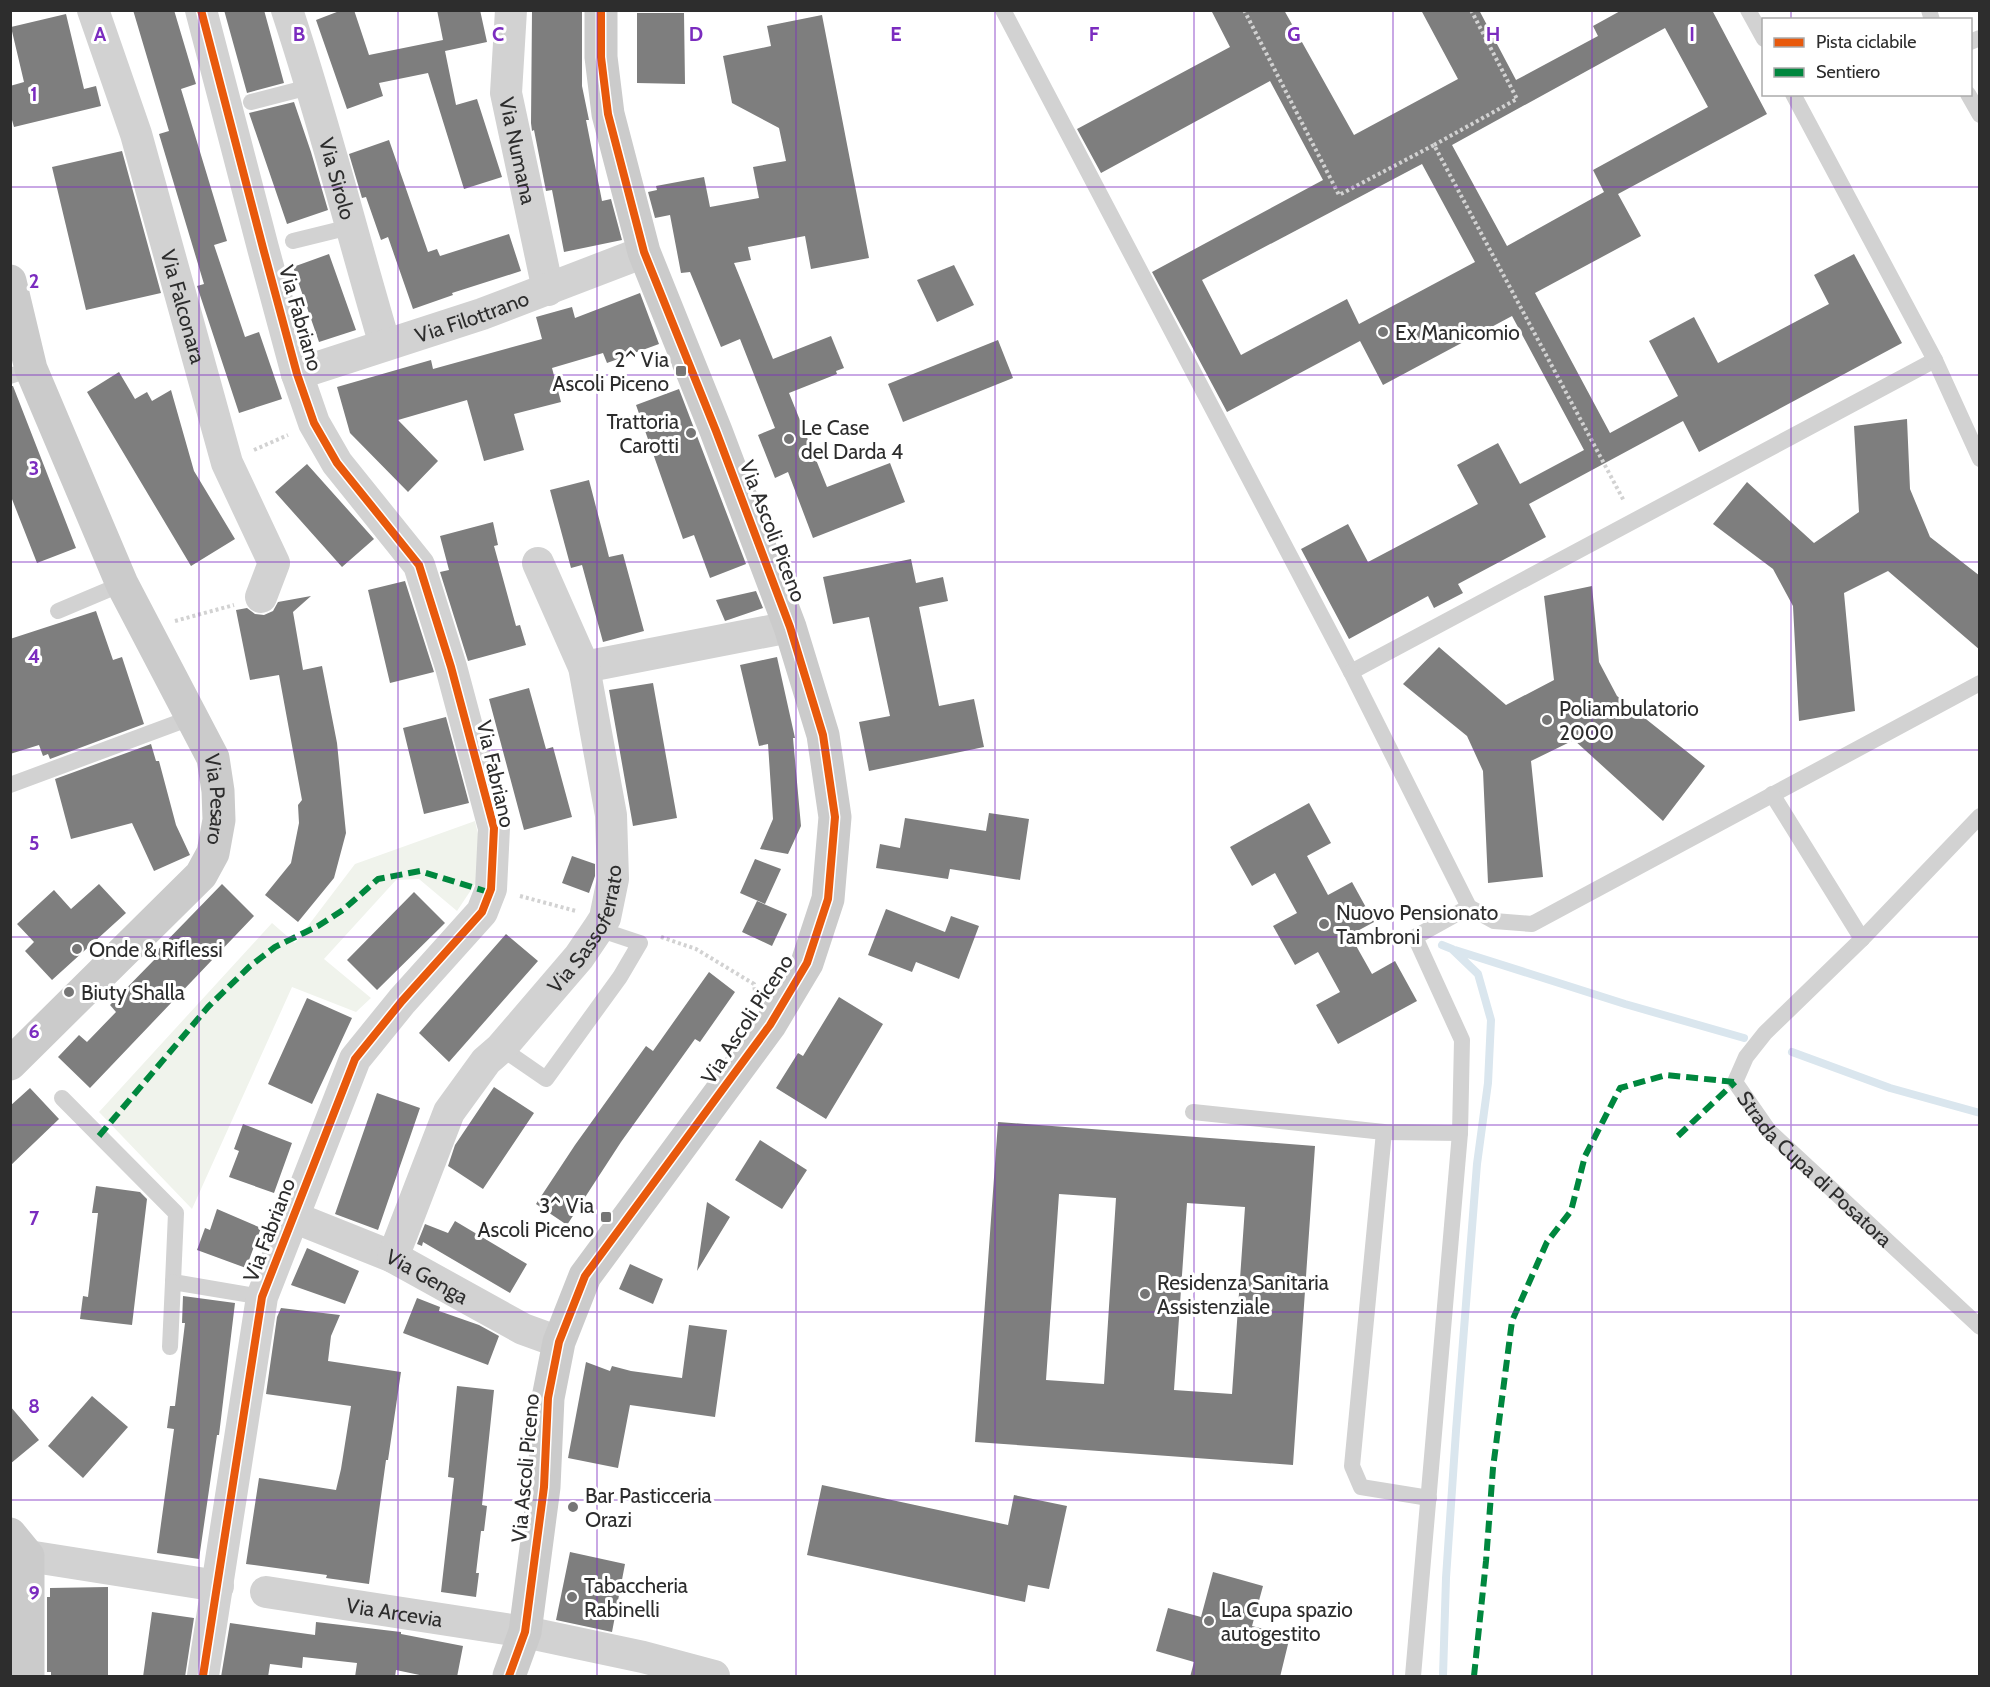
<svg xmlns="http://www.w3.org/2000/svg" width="1990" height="1687" font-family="Cabin,sans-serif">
  <rect width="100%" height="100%" fill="#fff"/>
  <path fill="#f0f3ec" d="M475,821L483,856L481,875L457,911L419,879L396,880L324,959L371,998L356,1012L292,987L192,1209L99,1112L272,923L295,943L355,864Z"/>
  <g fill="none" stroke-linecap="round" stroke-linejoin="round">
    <path stroke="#dae6ee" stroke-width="8" d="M1442,945L1452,949L1478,974L1491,1020L1488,1083L1477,1164L1456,1431L1446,1578L1443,1676
      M1455,950L1625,1004L1744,1038
      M1792,1052L1890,1088L1980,1113"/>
  </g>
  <path fill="#7e7e7e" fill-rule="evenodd" d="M133,10H174L196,84L181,89L227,241L214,245L245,337L259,332L282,399L239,413L197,286L204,284L159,134L169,131Z
    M224,10H264L284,83L247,93Z
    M342,10H354L369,55L443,40L437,10H480L487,42L445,51L456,105L477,99L502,177L464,189L428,73L379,83L383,96L347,109L316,20Z
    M1211,10H1284L1354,135L1458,79L1421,10H1479L1516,80L1598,36L1593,26L1622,10H1712L1767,114L1618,194L1641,236L1535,293L1610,433L1678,396L1649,341L1694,317L1718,363L1829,304L1814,275L1854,254L1902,343L1699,452L1683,421L1529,504L1546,537L1458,584L1463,593L1434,608L1428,596L1349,639L1301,549L1348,524L1368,562L1478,504L1457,465L1498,443L1520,484L1584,450L1512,316L1383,385L1360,341L1227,412L1152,272L1323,180L1270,81L1101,173L1077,129L1230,47ZM1665,28L1708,107L1593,170L1604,192L1507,246L1452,145ZM1422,164L1475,262L1359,324L1347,299L1241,355L1202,280Z
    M532,11L582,12V86L589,120H586L602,201L611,199L622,240L564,252L552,190L546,191L534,130L532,131L531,123Z
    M637,13H684L685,84L637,83Z
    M66,14L84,89L96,86L101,106L14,127L10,113V86L24,82L11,27Z
    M822,15L869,258L811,269L805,236L748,247L751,260L734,263L773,359L831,336L844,368L836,371L837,374L789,393L827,487L890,463L905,502L813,538L788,472L775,478L758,435L775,428L740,339L721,347L690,272L681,273L670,215L655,218L648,192L657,190L656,186L704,177L710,207L759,198L753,167L786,161L779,128L732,103L723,56L771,46L767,26Z
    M294,102L311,152L328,210L287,224L249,113Z
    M389,140L428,252L437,249L440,256L509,234L521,271L452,293L453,295L413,309L388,237L381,240L366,197L362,198L349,154Z
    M122,151L161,293L86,310L52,167Z
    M329,254L356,330L319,342L293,267Z
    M954,265L974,305L937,322L917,280Z
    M640,293L659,344L607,363L603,353L552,368L561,402L514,414L524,450L484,461L467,400L398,420L438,461L408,492L350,433L337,387L431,360L433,369L542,339L536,317L572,307L575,318Z
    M998,340L1013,378L903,422L888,384Z
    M119,372L135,399L147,392L152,401L171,390L194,471L235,539L191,566L87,392Z
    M10,386H13L76,548L37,563L10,494Z
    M679,389L746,564L710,578L694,535L683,539L636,405Z
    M1907,419L1910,489L1930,537L1980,576V650L1888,571L1844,593L1855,711L1799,721L1793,606L1773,569L1713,524L1747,482L1814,543L1859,512L1854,426Z
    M307,464L374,539L342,567L275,492Z
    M589,480L609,557L623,554L644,631L603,642L582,565L571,568L550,490Z
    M493,522L498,545L494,546L516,626L520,625L526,645L468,661L440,572L449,570L440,536Z
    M911,559L916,583L943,577L948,601L919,607L939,706L974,699L984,747L869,771L859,722L890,716L869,617L833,624L823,577Z
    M405,581L434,672L390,683L368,590Z
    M1592,586L1599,662L1617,696L1705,766L1663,821L1574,740L1531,761L1543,877L1488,883L1483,771L1467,736L1403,684L1439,647L1506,705L1554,680L1544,596Z
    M756,591L763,608L725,621L716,600Z
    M311,596L293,612L303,670L322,666L337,743L346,833L334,878L298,922L265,895L291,863L299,823L298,805L302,800L279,675L250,680L236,610L247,608L255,614L264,615L273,611L278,602Z
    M96,611L113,660L122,657L144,724L50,759L48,754L43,756L39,745L10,754V639Z
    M777,657L795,738H793L801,826L788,854L760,849L773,819L768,744L759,746L740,665Z
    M653,683L677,818L633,826L609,690Z
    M529,688L546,749L553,747L572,817L524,830L489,699Z
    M446,717L469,803L424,814L403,728Z
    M151,744L156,761H159L176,825L190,855L154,871L132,823L71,839L55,779Z
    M1309,803L1331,843L1307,856L1328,895L1352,882L1374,922L1350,935L1372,974L1395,961L1417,1001L1338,1044L1316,1005L1340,992L1318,952L1295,965L1273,926L1297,913L1275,873L1252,886L1230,847Z
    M989,813L1029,819L1020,880L950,869L948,879L876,868L880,844L900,848L905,818L986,831Z
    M572,856L595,864V876L589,893L562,883Z
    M755,859L781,869L765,904L740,893Z
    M99,884L126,913L52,980L25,951L34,942L17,924L54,890L71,909Z
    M222,884L254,916L90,1088L58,1057L79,1035L87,1042L116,1012L110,1005L156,958L153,955Z
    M414,892L445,923L377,990L347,960Z
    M757,901L787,914L772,946L742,932Z
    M886,909L945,932L951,916L979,926L959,979L916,962L912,972L868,955Z
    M506,934L538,961L449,1062L419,1033Z
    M709,972L735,992L700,1042L695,1039L621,1142L567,1225L536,1204L575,1145L646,1046L653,1051Z
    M839,997L883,1024L826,1119L776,1088L798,1053L803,1056Z
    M307,998L352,1018L312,1104L268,1084Z
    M494,1087L534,1113L483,1189L448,1166L455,1145Z
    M30,1088L59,1119L10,1166V1106Z
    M377,1093L420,1108L378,1230L335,1214Z
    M998,1122L1315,1146L1293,1465L975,1442ZM1059,1194L1116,1198L1104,1384L1046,1380ZM1187,1203L1245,1207L1232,1394L1174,1390Z
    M243,1124L292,1143L274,1193L229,1177L239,1151L234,1149Z
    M760,1140L807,1170L782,1209L735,1180Z
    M96,1186L140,1192L147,1199L132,1325L80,1319L83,1296L88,1297L98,1213H92Z
    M707,1202L730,1217L697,1271Z
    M217,1209L261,1228L246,1268L197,1250L205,1228L210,1230Z
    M455,1221L527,1264L510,1293L423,1242L422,1246L417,1244L425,1224L448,1233Z
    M307,1248L359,1271L345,1304L291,1285Z
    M630,1264L663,1279L653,1304L619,1289Z
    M183,1296L235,1303L219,1435H217L199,1559L157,1553L174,1429L167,1428L170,1406H175L185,1323H182Z
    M417,1298L440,1307L439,1311L479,1325L499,1336L488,1365L403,1333Z
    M281,1308L340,1315L331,1336L328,1361L401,1372L388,1460H386L369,1584L326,1578L327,1575L246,1564L259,1478L336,1490L341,1469L351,1406L266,1394L277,1317Z
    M689,1325L727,1330L715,1417L630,1405L618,1468L568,1458L586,1362L610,1371L612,1366L631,1371L682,1378Z
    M457,1386L494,1390L482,1505L487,1506L484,1531H481L476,1573H479L476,1597L441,1592L454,1478L448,1477Z
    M92,1396L128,1427L83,1478L48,1446Z
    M10,1406L39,1440L10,1464Z
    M822,1485L1008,1525L1014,1495L1067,1506L1049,1589L1028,1585L1025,1602L807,1555Z
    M570,1552L625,1564L612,1632L556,1620Z
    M1213,1572L1263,1586L1252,1626L1290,1636L1280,1677H1190L1194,1662L1156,1651L1168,1608L1201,1617Z
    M108,1587V1677H51V1672H47V1597H50V1588Z
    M152,1612L194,1618L185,1677H143Z
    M316,1622L401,1632V1634L463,1646L457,1677H429L396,1670L395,1677H355L357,1663L303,1657L302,1668L270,1664L268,1677H221L230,1623L315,1635Z"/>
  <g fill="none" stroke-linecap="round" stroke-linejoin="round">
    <path stroke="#d2d2d2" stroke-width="4" stroke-dasharray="3 3" stroke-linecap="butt" d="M1244,10L1339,195L1434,145L1624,501
      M1434,145L1517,99L1471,10
      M254,450L288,435
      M175,621L234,605
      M520,896L576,911
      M661,937L696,949L754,984L755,992"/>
    <g stroke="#d2d2d2" stroke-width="16">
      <path d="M1003,10L1351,672L1935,360L1793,94"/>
      <path d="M1748,10L1764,39"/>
      <path d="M1929,10L1932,20"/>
      <path d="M1970,42L1980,38"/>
      <path d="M1968,94L1980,115"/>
      <path d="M251,102L313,86"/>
      <path d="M293,241L350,227"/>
      <path d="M1935,360L1980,459"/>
      <path d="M10,376L31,369"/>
      <path d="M58,611L122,584"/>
      <path d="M1351,672L1469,907L1494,921L1532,924L1980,683"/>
      <path d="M10,785L193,717"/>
      <path d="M1772,794L1862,939"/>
      <path id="s1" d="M1980,816L1862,939L1765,1033L1746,1057L1735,1082L1769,1131L1980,1327"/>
      <path d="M501,1048L546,1079L620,977L640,943L598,929"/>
      <path d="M62,1098L176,1213L173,1282L262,1297"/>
      <path d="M1193,1112L1384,1132L1460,1133"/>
      <path d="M1384,1132L1352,1466L1361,1487L1429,1498"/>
      <path d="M170,1347L173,1282"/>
      <path d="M1413,1676L1460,1133L1462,1040L1415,937L1469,907"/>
    </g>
    <g stroke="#d2d2d2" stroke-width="32">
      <path id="s2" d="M93,10L136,134L227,463L274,563L261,597"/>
      <path d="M201,10L263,248L297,374L314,423L337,463L419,565L451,667L494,828L491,889L482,912L402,1001L355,1059L262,1297L203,1676"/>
      <path id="s3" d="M287,10C324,121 352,234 385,345"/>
      <path id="s4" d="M511,10L506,93L548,290"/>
      <path id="s5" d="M297,374L482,314L644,252"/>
      <path d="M584,667L790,627"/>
      <path id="s6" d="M293,1217L393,1257L523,1329L559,1342"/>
      <path id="s7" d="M393,1257L449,1112L486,1061L501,1048L579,957L598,929L605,918L613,879L611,815L584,667L538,563"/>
      <path d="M28,1556L218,1586"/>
      <path id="s8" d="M266,1592L525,1632L643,1657L714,1676"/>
    </g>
    <g stroke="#cbcbcb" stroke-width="33">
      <path id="s9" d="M10,281L31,369L122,584L213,758L218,791L219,820L213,853L201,875L10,1064"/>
      <path d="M10,1534L28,1556V1676"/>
      <path d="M509,1676L525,1632L544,1487L548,1398L559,1342L585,1276L770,1025L807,963L828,899L835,817L823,735L790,627L716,431L644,252L608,114L601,57V10"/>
    </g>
    <path stroke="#00873e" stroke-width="6" stroke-dasharray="12 6" stroke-linecap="butt" d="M99,1136L208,1007L249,967L275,947L318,926L343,910L378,879L420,871L485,891
      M1678,1136L1735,1082
      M1474,1676L1486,1561L1493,1468L1512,1321L1547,1242L1571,1211L1585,1156L1620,1088L1666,1075L1735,1082"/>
    <g stroke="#fff" stroke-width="11">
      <path id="cycleway" d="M201,10L263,248L297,374L314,423L337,463L419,565L451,667L494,828L491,889L482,912L402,1001L355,1059L262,1297L203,1676
        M509,1676L525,1632L544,1487L548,1398L559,1342L585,1276L770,1025L807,963L828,899L835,817L823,735L790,627L716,431L644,252L608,114L601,57V10"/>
    </g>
    <use href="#cycleway" stroke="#e8590c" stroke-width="8"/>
  </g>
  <path fill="none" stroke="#7b2cbf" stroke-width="1.5" stroke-opacity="0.55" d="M199,10V1676M398,10V1676M597,10V1676M796,10V1676M995,10V1676M1194,10V1676M1393,10V1676M1592,10V1676M1791,10V20M1791,94V1676M10,187H1980M10,375H1980M10,562H1980M10,750H1980M10,937H1980M10,1125H1980M10,1312H1980M10,1500H1980"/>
  <g fill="#767676" stroke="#fff" stroke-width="2">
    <circle cx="1383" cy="332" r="6"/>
    <rect x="675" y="365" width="12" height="12" rx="3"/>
    <circle cx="691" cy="433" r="6"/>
    <circle cx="789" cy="439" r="6"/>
    <circle cx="1547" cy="720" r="6"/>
    <circle cx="1324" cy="924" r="6"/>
    <circle cx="77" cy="949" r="6"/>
    <circle cx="69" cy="992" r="6"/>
    <rect x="600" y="1211" width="12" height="12" rx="3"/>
    <circle cx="1145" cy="1294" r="6"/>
    <circle cx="573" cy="1507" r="6"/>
    <circle cx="572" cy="1597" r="6"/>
    <circle cx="1209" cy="1621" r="6"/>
  </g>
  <g text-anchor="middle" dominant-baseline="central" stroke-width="6" stroke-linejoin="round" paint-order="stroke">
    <g font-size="21" fill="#2d2d2d" stroke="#fff">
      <text stroke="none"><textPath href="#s4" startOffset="142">Via Numana</textPath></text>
      <text stroke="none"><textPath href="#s3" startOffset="176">Via Sirolo</textPath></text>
      <text stroke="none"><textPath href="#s2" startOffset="310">Via Falconara</textPath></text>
      <text stroke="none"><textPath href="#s5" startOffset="184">Via Filottrano</textPath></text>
      <text transform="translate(301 318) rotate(74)">Via Fabriano</text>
      <text transform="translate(773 531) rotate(69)">Via Ascoli Piceno</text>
      <text transform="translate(496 774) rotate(77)">Via Fabriano</text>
      <text stroke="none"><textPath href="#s9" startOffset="562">Via Pesaro</textPath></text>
      <text stroke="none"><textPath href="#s7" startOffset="387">Via Sassoferrato</textPath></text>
      <text transform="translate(747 1019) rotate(-57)">Via Ascoli Piceno</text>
      <text stroke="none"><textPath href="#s1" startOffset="482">Strada Cupa di Posatora</textPath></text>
      <text transform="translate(269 1230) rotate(-69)">Via Fabriano</text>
      <text stroke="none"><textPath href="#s6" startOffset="147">Via Genga</textPath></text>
      <text transform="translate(525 1468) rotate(-85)">Via Ascoli Piceno</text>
      <text stroke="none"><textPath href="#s8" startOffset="130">Via Arcevia</textPath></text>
    </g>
    <g font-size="21" fill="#2d2d2d" stroke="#fff" text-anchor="start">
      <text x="1395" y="332">Ex Manicomio</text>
      <text x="669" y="359" text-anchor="end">2^ Via<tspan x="669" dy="24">Ascoli Piceno</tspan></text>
      <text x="679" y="421" text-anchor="end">Trattoria<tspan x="679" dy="24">Carotti</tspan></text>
      <text x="801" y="427">Le Case<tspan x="801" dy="24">del Darda 4</tspan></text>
      <text x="1559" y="708">Poliambulatorio<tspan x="1559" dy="24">2000</tspan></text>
      <text x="1336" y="912">Nuovo Pensionato<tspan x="1336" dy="24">Tambroni</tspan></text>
      <text x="89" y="949">Onde &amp; Riflessi</text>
      <text x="81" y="992">Biuty Shalla</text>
      <text x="594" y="1205" text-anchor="end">3^ Via<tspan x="594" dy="24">Ascoli Piceno</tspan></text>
      <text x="1157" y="1282">Residenza Sanitaria<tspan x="1157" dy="24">Assistenziale</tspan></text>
      <text x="585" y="1495">Bar Pasticceria<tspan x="585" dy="24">Orazi</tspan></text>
      <text x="584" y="1585">Tabaccheria<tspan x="584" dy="24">Rabinelli</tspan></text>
      <text x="1221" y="1609">La Cupa spazio<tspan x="1221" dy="24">autogestito</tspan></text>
    </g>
  </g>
  <g font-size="20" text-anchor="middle" font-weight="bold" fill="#7b2cbf" stroke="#fff" stroke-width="6" stroke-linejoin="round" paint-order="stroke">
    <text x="100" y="41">A</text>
    <text x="299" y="41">B</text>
    <text x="498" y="41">C</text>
    <text x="696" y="41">D</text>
    <text x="896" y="41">E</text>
    <text x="1094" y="41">F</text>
    <text x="1294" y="41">G</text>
    <text x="1493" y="41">H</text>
    <text x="1692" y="41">I</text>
    <text x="34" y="101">1</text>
    <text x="34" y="288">2</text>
    <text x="34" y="475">3</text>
    <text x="34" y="663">4</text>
    <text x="34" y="850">5</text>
    <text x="34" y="1038">6</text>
    <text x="34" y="1225">7</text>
    <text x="34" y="1413">8</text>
    <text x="34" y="1600">9</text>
  </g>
  <rect width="1990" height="1687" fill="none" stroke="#2d2d2d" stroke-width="24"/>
  <rect x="1762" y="18" width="210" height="78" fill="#ffffff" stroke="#ababab" stroke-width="1.5"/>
  <rect x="1774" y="38" width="30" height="9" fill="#e8590c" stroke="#ababab" stroke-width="1.5"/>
  <text x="1816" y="48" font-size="18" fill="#2d2d2d">Pista ciclabile</text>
  <rect x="1774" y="68" width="30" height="9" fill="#00873e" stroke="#ababab" stroke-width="1.5"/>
  <text x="1816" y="78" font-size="18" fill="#2d2d2d">Sentiero</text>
</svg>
